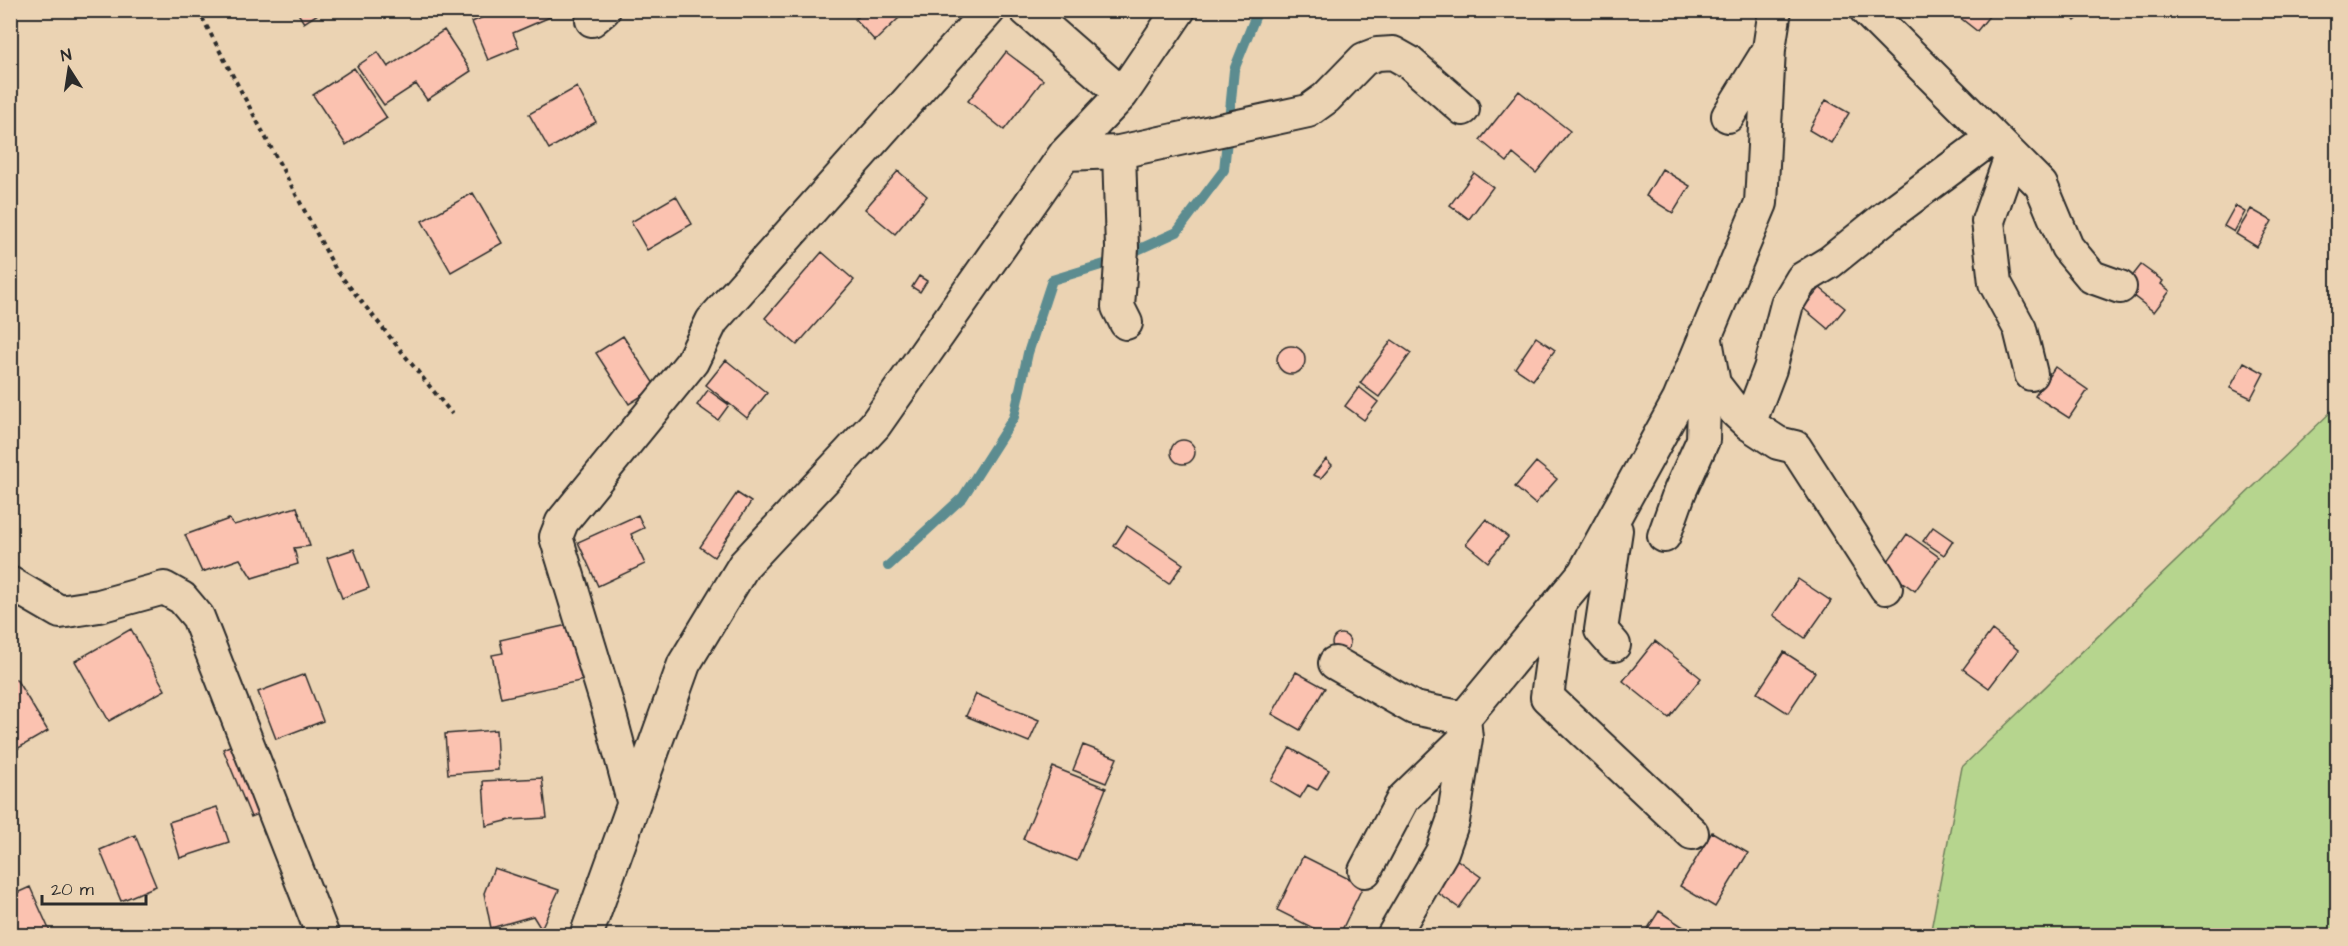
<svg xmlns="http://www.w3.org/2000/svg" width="2348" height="946" font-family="'Architects Daughter',sans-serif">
  <rect width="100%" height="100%" fill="#ebd3b3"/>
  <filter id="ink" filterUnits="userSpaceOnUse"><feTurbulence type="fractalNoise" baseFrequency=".0167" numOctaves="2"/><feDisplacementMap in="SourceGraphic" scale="12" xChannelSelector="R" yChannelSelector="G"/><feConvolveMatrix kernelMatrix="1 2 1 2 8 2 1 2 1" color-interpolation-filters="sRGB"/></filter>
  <g filter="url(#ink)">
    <path fill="#b6d58e" stroke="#70805c" stroke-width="1.5" d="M2337,389V935H1930L1962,767L2333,410Z"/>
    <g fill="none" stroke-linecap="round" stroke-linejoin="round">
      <path stroke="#5c8c90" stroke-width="10" d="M888,566L963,497L1014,417L1028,353L1052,280L1111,262L1177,232L1224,170L1234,70L1258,10"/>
    </g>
    <path fill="#fbc2b0" stroke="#2b2b2b" stroke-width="1.5" d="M296,10H324L304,23Z
      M499,10H547L550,17L513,33L519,47L488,60L472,22Z
      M865,10H895L901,16L875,41L855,19Z
      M1962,10H1994L1977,31L1958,16Z
      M2067,10H2087L2075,21Z
      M444,30L471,71L427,100L416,84L384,105L357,66L378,52L388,67Z
      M1006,52L1043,80L1004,130L968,101Z
      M354,68L387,118L346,145L313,95Z
      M577,87L596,122L549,149L529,114Z
      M1519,91L1570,131L1536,173L1513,154L1507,162L1480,140Z
      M1826,100L1849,113L1831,143L1809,130Z
      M1662,169L1690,186L1673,213L1646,196Z
      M898,171L927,196L895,234L865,209Z
      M1474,173L1493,187L1469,219L1450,205Z
      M473,193L502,243L451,272L422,221Z
      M676,196L692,224L647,250L631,222Z
      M2235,206L2245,212L2234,232L2224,226Z
      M2251,209L2272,221L2257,247L2236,234Z
      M822,252L854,280L797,345L765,318Z
      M2141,265L2163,281L2161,284L2170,291L2154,312L2123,288Z
      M919,276L927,281L920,292L912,287Z
      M1820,288L1845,308L1828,329L1803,308Z
      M623,336L656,387L629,404L596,353Z
      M1536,337L1555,350L1533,380L1515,368Z
      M1392,340L1411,353L1379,397L1360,383Z
      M1277 360a14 14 0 1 1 28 0a14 14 0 1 1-28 0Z
      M726,360L767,393L747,418L706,385Z
      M2244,362L2264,373L2251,398L2230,388Z
      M2055,367L2088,390L2069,418L2035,396Z
      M1359,387L1378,402L1364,420L1345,406Z
      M708,390L729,405L718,420L697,405Z
      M1171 452a12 12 0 1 1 24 0a12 12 0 1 1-24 0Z
      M1326,459L1332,465L1321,478L1313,475Z
      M1536,462L1557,479L1535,504L1515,487Z
      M737,493L751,502L714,557L700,547Z
      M297,507L310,546L294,548L298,564L252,578L240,559L202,572L185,535L229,519L234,525Z
      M638,515L644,528L631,534L645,564L598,586L578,542Z
      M1486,519L1508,537L1488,562L1466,544Z
      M1127,526L1183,564L1169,584L1114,546Z
      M1933,527L1953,541L1944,555L1923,541Z
      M1907,534L1939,557L1915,591L1883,568Z
      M354,549L369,588L342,598L327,558Z
      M1798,579L1831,601L1805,638L1773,615Z
      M577,623L589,679L501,698L492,655L503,653L500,640Z
      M131,629L165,690L109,721L75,661Z
      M1992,630L2018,650L1989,688L1963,669Z
      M1332 643a9 9 0 1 1 18 0a9 9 0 1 1-18 0Z
      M1655,641L1701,678L1669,718L1623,681Z
      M1784,652L1815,672L1788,713L1757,693Z
      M1296,672L1325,688L1300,730L1272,714Z
      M305,674L323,721L276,739L258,692Z
      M16,679L48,731L10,753V683Z
      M976,694L1039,720L1029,742L966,716Z
      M496,730L498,770L448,774L445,734Z
      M234,744L263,812L251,817L223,749Z
      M1083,745L1117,758L1106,783L1073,770Z
      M1290,748L1329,770L1317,790L1308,785L1300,798L1271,781Z
      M1053,767L1106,788L1077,861L1023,839Z
      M542,778L547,818L510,820L486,826L483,781Z
      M217,807L229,842L180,858L169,822Z
      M1712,832L1748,853L1715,907L1680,886Z
      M135,835L156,886L121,901L100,850Z
      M1303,856L1363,886L1339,936H1329L1277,910Z
      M1456,859L1481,877L1459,908L1434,890Z
      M494,868L559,890L541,929L533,916L491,928L484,893Z
      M30,887L52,936H10V896Z
      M1659,911L1694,934L1693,936H1643Z"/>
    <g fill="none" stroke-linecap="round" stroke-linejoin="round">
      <g stroke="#2b2b2b" stroke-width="36">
        <path id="minor" d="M1026,10L1122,94
          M1866,10L2041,185L2067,247L2092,277L2120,287
          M592,20L604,10
          M1728,116L1767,53
          M1119,152L1122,248L1118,307L1126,323
          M1065,154L1119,152L1308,111L1326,98L1364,59L1377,54L1393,53L1409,62L1463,109
          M2011,156L1988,221L1995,283L2020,329L2031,374
          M1705,335L1714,384L1735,411L1749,424L1778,443L1795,447L1886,588
          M1749,424L1770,369L1787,304L1802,279L1830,262L1887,216L1993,137
          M1664,536L1680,491L1703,440L1705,363
          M10,583L60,612L99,606L164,588L182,598L198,617L323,936
          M1560,603L1547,697L1692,833
          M1614,645L1601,630L1616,530
          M1335,663L1414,708L1464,718
          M633,801L607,704L556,537L562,522L692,362L712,321L989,10
          M1365,871L1403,799L1466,738L1464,718L1584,573L1679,400L1761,203L1769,49L1775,10
          M586,936L684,664L744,565L875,425L1065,154L1122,94L1179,10
          M1393,936L1442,852L1453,821L1466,738"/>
      </g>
      <path stroke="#2b2b2b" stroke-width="4" stroke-dasharray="4.5 4.5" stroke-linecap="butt" d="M198,10L336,270L452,414"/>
      <use href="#minor" stroke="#ebd3b3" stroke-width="32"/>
    </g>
  </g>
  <rect width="2348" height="946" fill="none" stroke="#ebd3b3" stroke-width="36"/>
  <rect x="18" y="18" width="2312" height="910" fill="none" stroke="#2b2b2b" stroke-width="2" filter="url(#ink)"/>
  <g transform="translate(69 69) rotate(348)" stroke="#ebd3b3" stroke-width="4.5" paint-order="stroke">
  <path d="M0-4.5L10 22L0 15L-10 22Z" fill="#2b2b2b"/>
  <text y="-9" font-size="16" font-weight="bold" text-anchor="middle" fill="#2b2b2b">N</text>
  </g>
  <path d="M42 895v9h104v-9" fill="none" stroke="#2b2b2b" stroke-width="3"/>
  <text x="51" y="895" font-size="18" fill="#2b2b2b" stroke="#ebd3b3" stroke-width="4.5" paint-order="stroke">20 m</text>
</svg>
